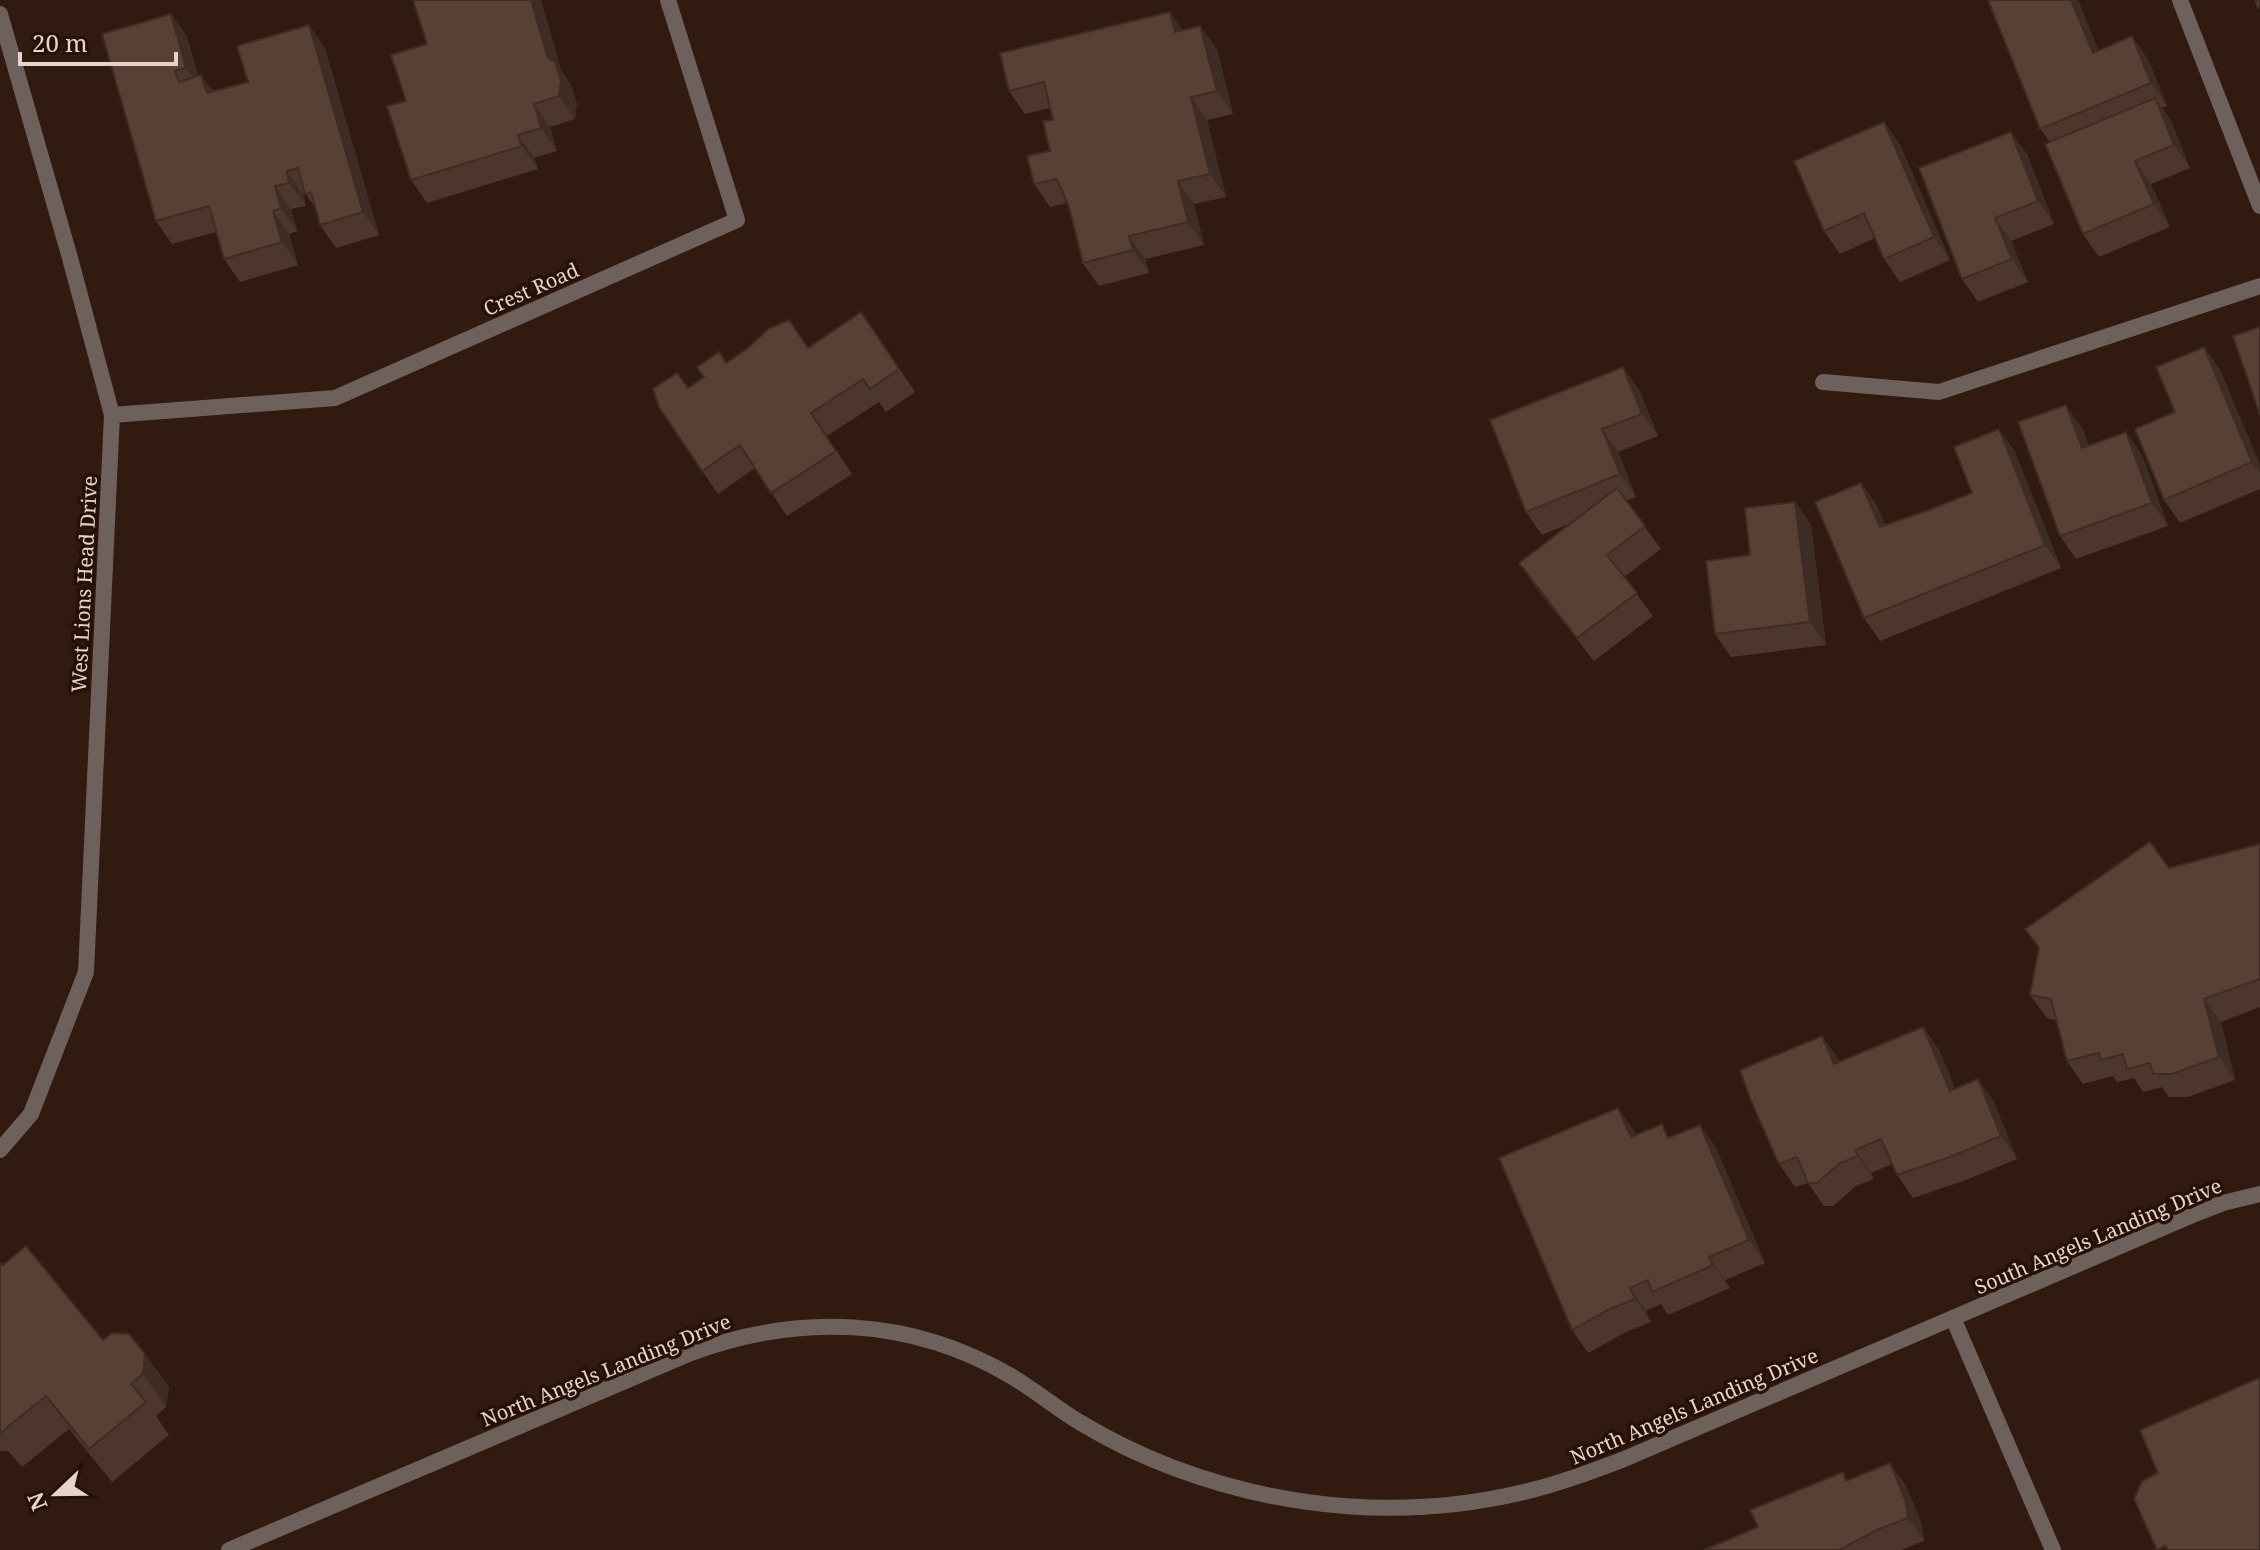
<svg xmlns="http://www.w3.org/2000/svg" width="2260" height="1550" font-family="'Noto Serif',serif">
  <rect width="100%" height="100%" fill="#311a10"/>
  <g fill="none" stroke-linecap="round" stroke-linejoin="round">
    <path stroke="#6e615c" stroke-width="16" d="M2180,0L2260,206
      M0,14L70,258L112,415L86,972L31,1114L0,1150
      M1823,382L1939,392L2260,286
      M112,415L335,398L737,220L668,0
      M1953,1318L2053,1550
      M229,1550L691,1353C799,1313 910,1317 1011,1376C1035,1390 1057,1409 1081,1423C1111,1441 1142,1456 1174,1468C1286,1510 1407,1520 1524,1492C1558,1484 1590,1472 1622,1460L2195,1214L2223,1203L2260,1194"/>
  </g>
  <path fill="#4d372d" d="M413,0H541L561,70L571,85L577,104L575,119L550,127L557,151L534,158L538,169L427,203L411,180L406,101L427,44Z
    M1988,0H2078L2098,50L2148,59L2167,106L2162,108L2171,121L2190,168L2151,184L2170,227L2099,257L2083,234L2050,142L2040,129Z
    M171,14L187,37L198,76L213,91L248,82L325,48L379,235L336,248L320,225L316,209L305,193L303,194L306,206L291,209L297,231L289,234L298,265L240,282L224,259L216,232L172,244L156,221Z
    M1183,30L1217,49L1233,114L1207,120L1226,197L1194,204L1204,245L1145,259L1149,273L1099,286L1083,263L1067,203L1050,207L1034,184L1050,151L1053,120L1050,108L1025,114L1009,91Z
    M1884,122L1900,145L1950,260L1900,282L1884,259L1875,238L1840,254L1824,231Z
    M2027,154L2054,224L2011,241L2028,282L1978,302L1962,279Z
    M877,335L915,392L886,412L879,402L827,436L852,474L787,516L755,468L718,494L702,471L688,388L726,363Z
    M2204,347L2220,370L2260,465V489L2180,523L2164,500L2175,412Z
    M1623,367L1639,390L1658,436L1618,452L1636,497L1626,501L1661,549L1624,577L1653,616L1594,661L1535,586L1519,563L1571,523L1542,535L1526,512Z
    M2082,428L2089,446L2142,455L2168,526L2076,559L2060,536Z
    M2015,452L2061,568L1880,641L1864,618L1861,483L1877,506L1885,525L1929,510L1972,493Z
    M1795,502L1811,525L1826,645L1731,657L1715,634L1750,555Z
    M2260,844V1007L2221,1022L2235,1080L2188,1097H2169L2162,1087L2143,1092L2134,1078L2117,1082L2113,1076L2083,1084L2067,1061L2056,1020L2047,1018L2030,995L2039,949L2025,929L2169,868Z
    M1923,1027L1939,1050L1955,1088L1978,1079L1994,1102L2017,1159L1966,1180L1913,1198L1897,1175L1892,1164L1871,1173L1874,1179L1856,1186L1833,1206H1824L1808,1183L1795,1187L1779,1164L1822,1036L1840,1062Z
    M1618,1108L1636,1135L1671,1137L1700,1125L1716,1148L1765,1263L1725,1280L1730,1288L1668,1315L1661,1304L1646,1311L1651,1322L1624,1333L1588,1353L1572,1330Z
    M0,1263L103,1340L145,1354L169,1387L166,1407L156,1416L169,1435L112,1482L69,1429L22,1467L8,1451H0Z
    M1890,1463L1906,1486L1921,1522L1924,1541L1901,1550H1704L1758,1527L1848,1480Z"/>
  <path fill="#3e2d24" d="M531,0H541L561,70L571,85L577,104L575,119L559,96Z
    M2071,0H2078L2109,76L2093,53Z
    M1170,12L1186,35L1175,32Z
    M171,14L187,37L202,91L186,68Z
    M309,25L325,48L379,235L363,212Z
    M1200,26L1217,49L1233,114L1217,91Z
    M2132,36L2148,59L2167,106L2151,83Z
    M201,75L217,98L207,93Z
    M1191,97L1207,120L1226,197L1210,174Z
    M2155,98L2171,121L2190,168L2174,145Z
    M534,104L550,127L557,151L541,128Z
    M1884,122L1900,145L1950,260L1934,237Z
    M2011,132L2027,154L2054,224L2038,201Z
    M518,135L534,158L538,169L522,146Z
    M2135,161L2151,184L2170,227L2154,204Z
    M287,171L303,194L306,206L289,183Z
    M1178,181L1194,204L1204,245L1188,222Z
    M275,186L291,209L297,231L281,208Z
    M273,211L289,234L298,265L282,242Z
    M1995,218L2011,241L2028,282L2012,259Z
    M1129,236L1145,259L1149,273L1133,250Z
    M2204,347L2220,370L2260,465V473L2252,462Z
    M1623,367L1639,390L1658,436L1642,414Z
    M2066,405L2082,428L2098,471L2082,448Z
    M1602,429L1618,452L1636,497L1620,474Z
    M1999,429L2015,452L2061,568L2045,545Z
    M2126,432L2142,455L2168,526L2152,503Z
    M1861,483L1877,506L1896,550L1880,527Z
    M1795,502L1811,525L1826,645L1810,622Z
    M2204,999L2221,1022L2235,1080L2219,1057Z
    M1923,1027L1939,1050L1966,1114L1950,1091Z
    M1822,1036L1838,1059L1851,1087L1834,1064Z
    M1978,1079L1994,1102L2017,1159L2001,1136Z
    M1618,1108L1634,1131L1647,1160L1631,1137Z
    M1700,1125L1716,1148L1765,1263L1749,1240Z
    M1855,1150L1871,1173L1874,1179L1858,1156Z
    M1709,1257L1725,1280L1730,1288L1713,1265Z
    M1630,1288L1646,1311L1651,1322L1635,1299Z
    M145,1354L169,1387L166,1407L143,1374Z
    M1890,1463L1906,1486L1921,1522L1924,1541L1908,1518Z"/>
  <path fill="#594034" stroke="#3e2d24" stroke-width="2" d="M413,0H531L548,58L555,62L561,81L559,96L534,104L541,128L518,135L522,146L411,180L387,106L406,101L391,55L427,44Z
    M1988,0H2071L2093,53L2132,36L2151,83L2040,129Z
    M2255,0H2260V7L2258,8Z
    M1170,12L1175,32L1200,26L1217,91L1191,97L1210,174L1178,181L1188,222L1129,236L1133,250L1083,263L1069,207L1057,179L1034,184L1027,156L1050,151L1043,121L1053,120L1044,82L1009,91L1000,53Z
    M171,14L186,68L175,71L179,82L201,75L207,93L248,82L237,46L309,25L363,212L320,225L311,192L305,194L298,168L287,171L289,183L275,186L281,208L273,211L282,242L224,259L209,206L156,221L102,34Z
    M2155,98L2174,145L2135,161L2154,204L2083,234L2045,144Z
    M1884,122L1934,237L1884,259L1864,213L1824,231L1794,161Z
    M2011,132L2038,201L1995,218L2012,259L1962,279L1919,168Z
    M861,312L899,369L870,389L863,379L811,413L836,451L771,493L740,445L702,471L659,407L653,389L677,373L688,388L704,377L697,367L719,352L726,363L747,349L768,329L789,320L808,348Z
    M2260,327V415L2233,336Z
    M2204,347L2252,462L2164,500L2135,429L2175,412L2156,367Z
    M1623,367L1642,414L1602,429L1620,474L1526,512L1490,420Z
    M2066,405L2082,448L2126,432L2152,503L2060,536L2018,422Z
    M1999,429L2045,545L1864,618L1815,502L1861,483L1880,527L1929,510L1972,493L1954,447Z
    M1617,488L1645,526L1607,555L1637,593L1577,638L1519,563Z
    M1795,502L1810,622L1715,634L1706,561L1750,555L1745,508Z
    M2150,842L2169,868L2260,844V979L2204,999L2219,1057L2172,1074H2153L2150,1063L2127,1069L2123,1054L2101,1060L2099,1053L2067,1061L2051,999L2030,995L2039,947L2025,929Z
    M1923,1027L1950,1091L1978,1079L2001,1136L1950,1157L1897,1175L1881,1139L1855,1150L1858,1156L1840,1163L1817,1183H1808L1797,1157L1779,1164L1751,1101L1740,1070L1822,1036L1834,1064Z
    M1618,1108L1631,1137L1662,1124L1668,1138L1700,1125L1749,1240L1709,1257L1713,1265L1652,1292L1648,1280L1630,1288L1635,1299L1608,1310L1572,1330L1499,1158Z
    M26,1246L103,1340L112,1333L129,1334L145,1354L143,1374L131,1384L146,1402L89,1449L46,1396L0,1433V1263L3,1265Z
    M2259,1378L2260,1381V1550H2168L2165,1546L2157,1550L2134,1499L2142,1481L2158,1473L2140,1430Z
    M1890,1463L1905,1499L1908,1518L1879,1529L1839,1550H1704L1758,1527L1750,1510L1843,1472L1846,1481Z"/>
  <g text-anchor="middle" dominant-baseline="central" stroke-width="7" stroke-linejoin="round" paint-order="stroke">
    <g font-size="20" fill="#e4d4cd" stroke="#271107">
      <text transform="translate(531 289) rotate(-24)">Crest Road</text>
      <text transform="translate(84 584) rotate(-87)">West Lions Head Drive</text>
      <text transform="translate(2098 1236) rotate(-23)">South Angels Landing Drive</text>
      <text transform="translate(606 1370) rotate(-22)">North Angels Landing Drive</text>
      <text transform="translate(1694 1406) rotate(-23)">North Angels Landing Drive</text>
    </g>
  </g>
  <g transform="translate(56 1494) rotate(248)" stroke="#271107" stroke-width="6" paint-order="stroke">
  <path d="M0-6L14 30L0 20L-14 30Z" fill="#e4d4cd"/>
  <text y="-12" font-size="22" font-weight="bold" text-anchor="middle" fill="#e4d4cd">N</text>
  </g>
  <path d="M20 52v12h156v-12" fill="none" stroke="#e4d4cd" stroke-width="4"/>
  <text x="32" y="52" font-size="24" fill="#e4d4cd" stroke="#271107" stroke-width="6" paint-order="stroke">20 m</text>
</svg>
